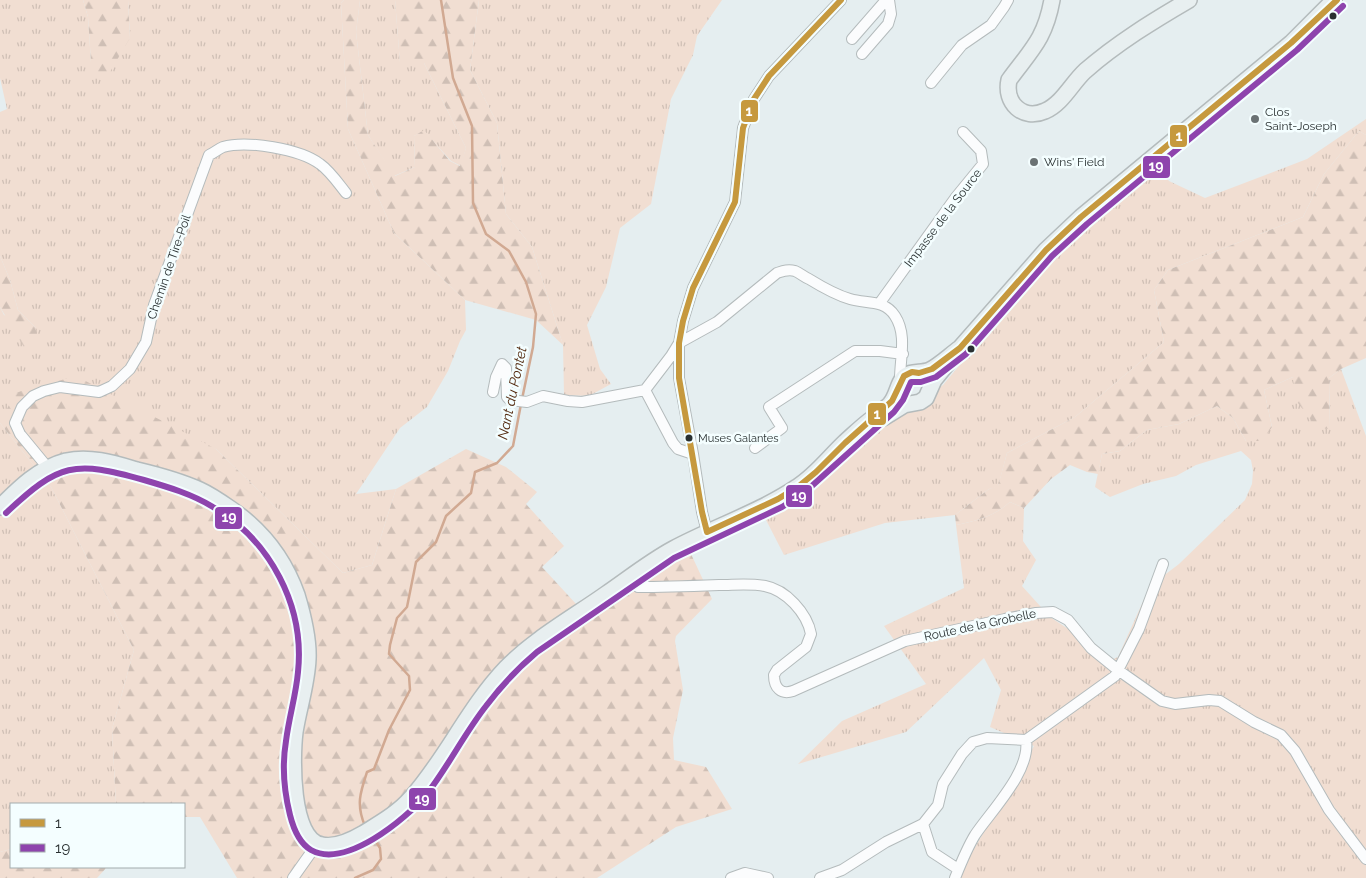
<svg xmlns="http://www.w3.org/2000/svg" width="1366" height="878" font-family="Raleway,sans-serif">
  <defs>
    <pattern id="grass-tufts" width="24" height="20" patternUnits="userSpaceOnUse" patternTransform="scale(1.25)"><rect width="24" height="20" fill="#f1ded2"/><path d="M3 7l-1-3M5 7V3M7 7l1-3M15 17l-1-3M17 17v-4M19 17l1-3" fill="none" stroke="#cfbfb5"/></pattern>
    <pattern id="forest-firs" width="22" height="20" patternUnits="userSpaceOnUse" patternTransform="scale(1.25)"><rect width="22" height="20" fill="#f1ded2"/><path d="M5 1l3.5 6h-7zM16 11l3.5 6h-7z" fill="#cfbfb5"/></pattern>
  </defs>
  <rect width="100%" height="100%" fill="#e5eef0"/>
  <path fill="url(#grass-tufts)" d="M0,0H83L88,17L91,62L130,38L128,0H344L341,3L348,129L394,233L465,300L466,330L460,341L448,371L427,407L400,428L356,494L396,489L372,565L343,573L216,449L0,423L51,487L134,650L112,729L116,804H11V849L0,852V307L4,315L36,328L18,310L10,280L0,256V112L7,109L0,78Z
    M360,0H395L400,62L424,63L466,148L461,166L451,161L424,131L414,136L415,167L394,176L368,135L356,32Z
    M479,0H722L697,36L693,55L671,99L651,204L620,228L606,287L587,325L600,369L611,384L589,396L564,395L563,345L532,247L506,214L497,123L470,70Z
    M1366,119V135L1359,131L1324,174L1303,217L1168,270L1154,290L1164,342L1075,417L1007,453L998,487L989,489L955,515L885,523L784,555L764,516L819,480L881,428L943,385L1015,299L1087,224L1159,168L1169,181L1205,198L1307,159Z
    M1341,369L1366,436V878H957L1034,746L990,727L1001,690L984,658L906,732L798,764L842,721L926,684L884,626L964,588L956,525C976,521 995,516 1010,502L1024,508L1023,541L1036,560L1022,586L1050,617L1088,642L1109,661L1118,657L1150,586L1179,564L1245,500L1252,484L1253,471L1251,460L1241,451L1196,465L1176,476L1143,484L1110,497L1095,487L1102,454L1120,451L1147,430L1179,424L1217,406L1233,418L1246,441L1272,427L1264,390L1293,377L1330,429L1329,378Z"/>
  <path fill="url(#forest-firs)" d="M83,0H128L130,38L104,82L91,62L88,17Z
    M344,0H360L356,32L368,135L395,176L415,167L414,136L424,130L450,161L460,166L466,148L424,63H400L395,0H479L470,70L497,123L506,214L532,247L563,345L536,320L465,300L394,233L348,129L341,3Z
    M1359,131L1366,135V358L1341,369L1329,378L1330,429L1317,428L1295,399L1293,377L1264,390L1272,427L1262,441H1246L1233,418L1217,406L1179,424L1147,430L1120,451L1102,454L1098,474L1087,472L1070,465L1051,479L1024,508L1010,502C995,516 976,521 956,525L955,515L989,489L998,486L1007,453L1075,417L1164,342L1154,290L1168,270L1303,217L1324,174Z
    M0,256L10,280L18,310L36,328L39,350L25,349L0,307Z
    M76,376L216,449L343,573L372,565L396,489L466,449L506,467L537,492L526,504L564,546L542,567L577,605L686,554H691L712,599L676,636L675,641L683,690L673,738L674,760L706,767L732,809L676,827L597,878H237L200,817H184V804H116L112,729L134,650L51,487L0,423L15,393Z
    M11,849V867H107L97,878H0V852Z"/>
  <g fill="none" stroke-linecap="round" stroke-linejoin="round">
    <path stroke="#d1a992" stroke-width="2.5" d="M441,0L453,78L472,126L473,203L486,234L509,251L526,282L536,314L533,347L522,399
      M365,826C356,805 360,793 367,772L374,769L389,730L410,690L409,676L389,654L390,645L397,618L407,607L416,562L436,542L446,516L471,493L475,472L497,463L513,446L521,404
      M355,878L373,870L381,859L380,848L371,834"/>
    <g stroke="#b4bbbc" stroke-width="12">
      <path id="street" d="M852,39L886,0
        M862,54L888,24L891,14L889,0
        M931,83L962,45L991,25L1004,7L1008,0
        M879,304L956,197L983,164L981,151L963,132
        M645,390L671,356L679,343L717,322L777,273C783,271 788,269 795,271C800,273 804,277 809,279C822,287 836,295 850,299C866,304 884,299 895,316C908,336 899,361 900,384
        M645,390L673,443L678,449L693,454
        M493,392L496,377L502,364L506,368L507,397L510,400L527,402L543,396L568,401L582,402L645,390
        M755,448L782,428L769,407L855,351H880L903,354
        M48,468L20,434L15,423L22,407L33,396L44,391L60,387L99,392L112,386L130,369L146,342L154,305L209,155C214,153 218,149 223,147C247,140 300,149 320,164C330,171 338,183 346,193
        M707,532L702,512L693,454L679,378V343L683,321L693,288L735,202L743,128L754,99L769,76L841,0
        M629,579L638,587C665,587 692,586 719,585C734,585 750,583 765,586C786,590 807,613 811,634L806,647L777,670L774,675C774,688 781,695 793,691L905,641L1005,619L1036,613L1053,612L1068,620L1091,648L1118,670L1162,701L1175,704L1209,700L1220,701L1254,722L1281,735L1295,751L1329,810L1366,859
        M923,824L932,852L958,869
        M293,878L317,844
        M731,878L745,873L768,878
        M820,878L842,870L886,842L923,824L938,805L943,784L962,754L973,742L987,738L1026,740L1115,676L1139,629L1163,564
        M955,878C961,863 967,848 975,835C991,811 1031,771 1026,740"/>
    </g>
    <g stroke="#b4bbbc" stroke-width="18">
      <path id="secondary" d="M1052,0C1045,39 1031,50 1009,80C1004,103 1023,121 1045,111C1062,104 1072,83 1085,71C1117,43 1153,21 1189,0
        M883,418L904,405L920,402L926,398L934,380L960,348L1046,250L1081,217L1291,43L1334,0
        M0,507C19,488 39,468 66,461C91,456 113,463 137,470C158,475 180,481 200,490C211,495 221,502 231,509C263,531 284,558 297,595C303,615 309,638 308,659C307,684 299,707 295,732C292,756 290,840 322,845C336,848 352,840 364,833C380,823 398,813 411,798C446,759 468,708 506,668C534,639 572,618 606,594C628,579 649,562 673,549C712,528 760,512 797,487C816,475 829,457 845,442C854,434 863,425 873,418C878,413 885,409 890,404C897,396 897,386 903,378C910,370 921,374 930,370C940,365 950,355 960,348"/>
    </g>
    <use href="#street" stroke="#fbfcfd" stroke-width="10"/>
    <use href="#secondary" stroke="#e8eff0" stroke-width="15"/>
    <g stroke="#f4feff" stroke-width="10">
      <path id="bus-1" d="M707,532L778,499L799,486L816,472L845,443L892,401L904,376L912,372L919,373L932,369L960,348L1046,250L1081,217L1291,43L1337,0
        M707,532L702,512L679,378V343L683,321L693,288L735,202L743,128L754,99L769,76L841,0"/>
    </g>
    <g stroke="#f4feff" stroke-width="10">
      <path id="bus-2" d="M6,513C59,463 74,460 144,480C168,487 192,494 213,507C270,540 305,606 298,672C296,695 289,717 286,741C282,765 284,791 290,815C293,827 299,843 311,850C345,869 405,820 426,795C448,767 464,734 486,706C501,686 518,668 537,652L674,558L782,507L804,493L894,412L903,400L911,382H921L936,377L966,354L1052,256L1087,224L1297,50L1343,6"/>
    </g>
    <use href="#bus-1" stroke="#c6993e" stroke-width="6"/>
    <use href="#bus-2" stroke="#8e44ad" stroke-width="6"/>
  </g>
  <g fill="#293031" stroke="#f4feff" stroke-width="2">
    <circle cx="1333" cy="16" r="4.5"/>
    <circle cx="971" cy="349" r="4.5"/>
    <circle cx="689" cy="438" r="4.5"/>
  </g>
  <g fill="#6b7274" stroke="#f4feff" stroke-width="2">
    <circle cx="1255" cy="119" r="5"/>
    <circle cx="1034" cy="162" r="5"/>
  </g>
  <g text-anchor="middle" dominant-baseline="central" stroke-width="5" stroke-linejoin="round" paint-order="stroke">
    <g font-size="11" fill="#293031" stroke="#f4feff" text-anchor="start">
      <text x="698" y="438">Muses Galantes</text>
    </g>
    <g font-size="12" fill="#293031" stroke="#f4feff" text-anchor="start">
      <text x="1265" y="112">Clos<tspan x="1265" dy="14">Saint-Joseph</tspan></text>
      <text x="1044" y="162">Wins' Field</text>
    </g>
    <g font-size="12" fill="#293031" stroke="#f4feff">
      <text transform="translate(943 218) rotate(-53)">Impasse de la Source</text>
      <text transform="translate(169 267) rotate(-71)">Chemin de Tire-Poil</text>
      <text transform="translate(980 625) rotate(-12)">Route de la Grobelle</text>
    </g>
    <g font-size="14" font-style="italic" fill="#542b11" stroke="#f4feff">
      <text transform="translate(512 393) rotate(-78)">Nant du Pontet</text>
    </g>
  </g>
  <g stroke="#f4feff" stroke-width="2">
    <rect x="740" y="99" width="19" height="24" rx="5" fill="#c6993e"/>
    <rect x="1169" y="124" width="19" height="24" rx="5" fill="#c6993e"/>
    <rect x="1142" y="155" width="29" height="24" rx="5" fill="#8e44ad"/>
    <rect x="867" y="402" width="20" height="24" rx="5" fill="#c6993e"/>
    <rect x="785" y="484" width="28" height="24" rx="5" fill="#8e44ad"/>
    <rect x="214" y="506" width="29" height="24" rx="5" fill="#8e44ad"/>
    <rect x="408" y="787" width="29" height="24" rx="5" fill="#8e44ad"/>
  </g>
  <g font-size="14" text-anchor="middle" font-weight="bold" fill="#fff">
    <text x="749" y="116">1</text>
    <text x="1179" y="141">1</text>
    <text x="1156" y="171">19</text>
    <text x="877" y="419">1</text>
    <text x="799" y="501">19</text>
    <text x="229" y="522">19</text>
    <text x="422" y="804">19</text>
  </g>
  <rect x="10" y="803" width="175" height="65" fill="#f4feff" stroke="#a3acad"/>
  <rect x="20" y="819" width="25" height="8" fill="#c6993e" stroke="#a3acad"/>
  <text x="55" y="828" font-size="15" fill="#293031">1</text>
  <rect x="20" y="844" width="25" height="8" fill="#8e44ad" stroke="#a3acad"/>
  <text x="55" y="853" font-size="15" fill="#293031">19</text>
</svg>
